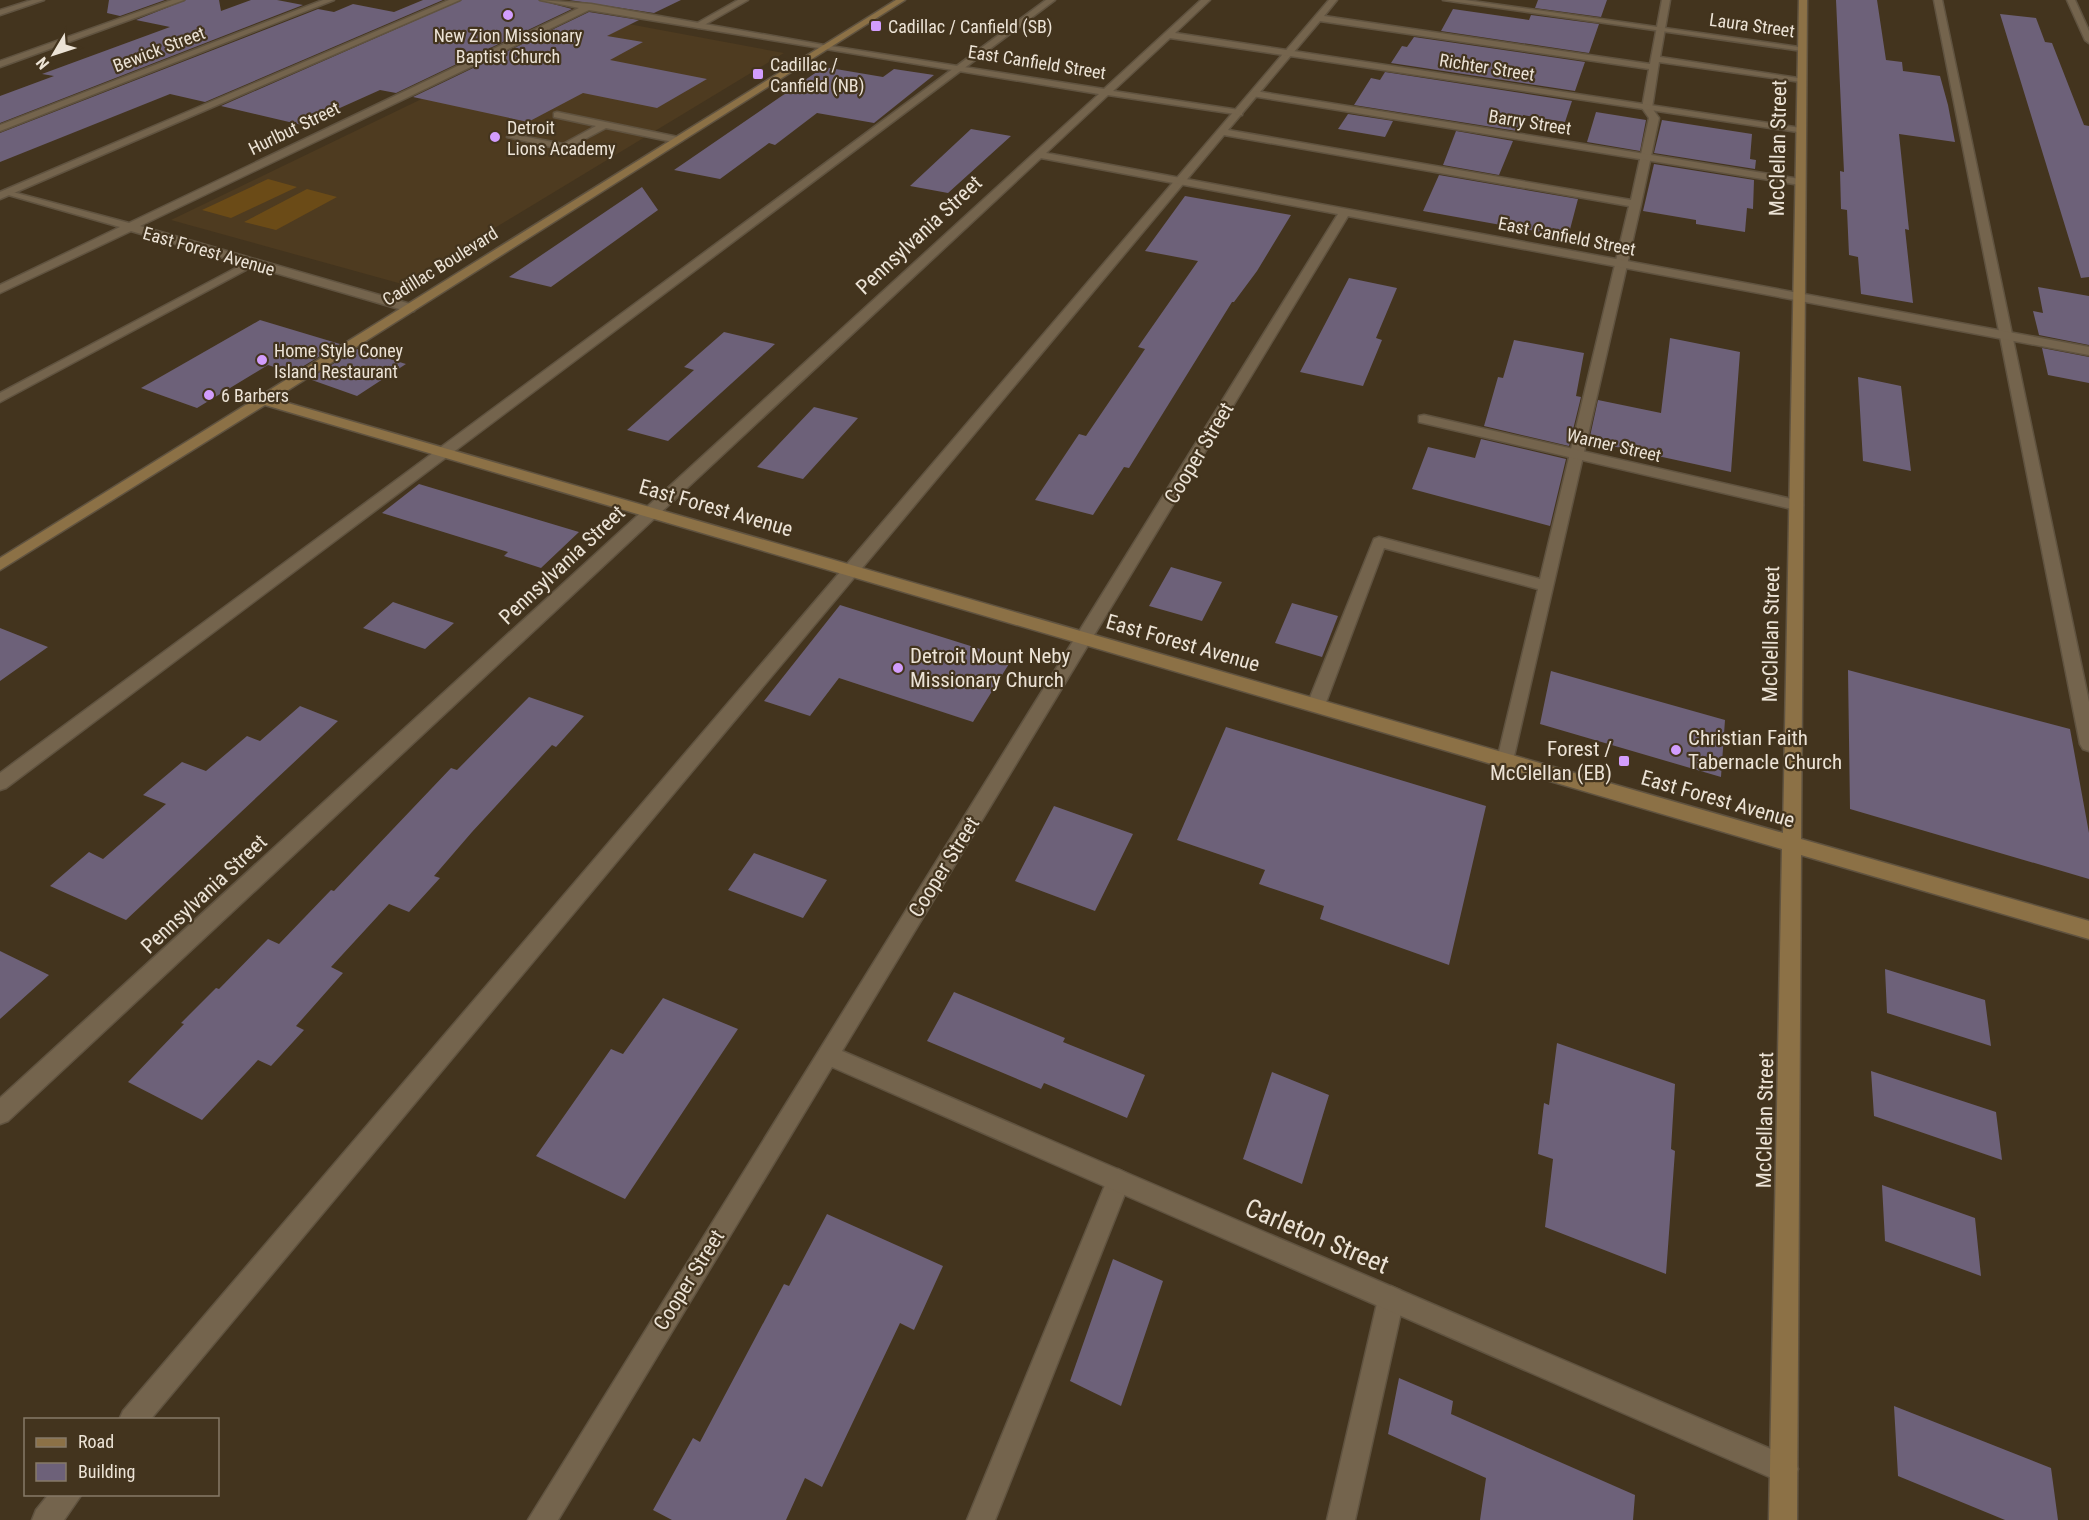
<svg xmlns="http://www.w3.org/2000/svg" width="2089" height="1520" font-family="'Roboto Condensed',sans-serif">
  <rect width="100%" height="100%" fill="#43341e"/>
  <path fill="#4e3b20" d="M591,17L784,53L402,284L171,220Z"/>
  <path fill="#6b4b17" d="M268,179L297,187L231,218L202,210Z
    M307,189L337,197L276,230L244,222Z"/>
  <path fill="#6d6179" d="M109,0H165L120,16L107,13Z
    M186,0H219L221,11L251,0H277L303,5L0,123V96L54,76L42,74L170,27L136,20Z
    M423,0H443L205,102L170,94L0,162V133L318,9L334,12L353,4L394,12Z
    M462,0H538L572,9L396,93L380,90L302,125L221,106Z
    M569,0H681L654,13Z
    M1538,0H1607L1601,17L1535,8Z
    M1836,0H1877L1886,60L1902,62L1903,71L1940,76L1948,105L1955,142L1899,134L1909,230L1905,229L1913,303L1861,294L1858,257L1849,255L1847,210L1841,209L1840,171L1844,172Z
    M1453,9L1529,20L1531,15L1599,24L1589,53L1441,31Z
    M589,12L639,20L607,36L643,42L610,60L707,79L657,108L583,93L528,122L413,97Z
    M2000,14L2036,18L2045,42L2052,43L2084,125L2089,126V277L2081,278Z
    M1414,37L1585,62L1575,91L1391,63L1402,46L1407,47Z
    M824,67L883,77L894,69L934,75L874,123L817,113L775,145L769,143L720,179L674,170Z
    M1385,72L1572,101L1565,122L1523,115L1517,131L1354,105L1371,78L1380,80Z
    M1596,112L1646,120L1640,151L1587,142Z
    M1348,114L1393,121L1385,137L1338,129Z
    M1662,120L1752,134L1750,159L1756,160L1755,169L1654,153Z
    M971,129L1011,136L948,193L910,186Z
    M1456,131L1513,141L1499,175L1443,165Z
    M1654,164L1754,180L1753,209L1747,208L1745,232L1696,224V220L1643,211Z
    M1439,175L1578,199L1568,237L1423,211Z
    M642,187L658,210L551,287L509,277Z
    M1185,196L1291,215L1257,271L1234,302H1232L1129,468L1124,467L1093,515L1035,500L1079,434L1086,436L1145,349L1138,347L1198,261L1145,251Z
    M1349,278L1397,288L1376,338L1382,340L1363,386L1300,372Z
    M2038,287L2089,296V345L2039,335L2033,311L2043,313Z
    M260,320L340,344L292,373L268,365L197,408L141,388Z
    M724,332L775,344L668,441L627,430L694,370L684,367Z
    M1670,338L1740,352L1731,472L1589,441L1598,400L1661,413Z
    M1514,340L1584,353L1576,396L1581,397L1569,446L1484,426L1498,377L1503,378Z
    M2042,348L2089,357V383L2048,375Z
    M357,349L406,364L357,396L309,379Z
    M1858,377L1901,386L1911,471L1863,461Z
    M814,407L858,418L803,479L757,467Z
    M1481,439L1566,459L1550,526L1412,489L1428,447L1475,458Z
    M419,484L579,532L541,568L504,556L508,552L382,513Z
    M1171,567L1222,582L1202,621L1149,606Z
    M393,602L454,623L425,649L363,628Z
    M1292,603L1338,616L1322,657L1275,643Z
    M840,605L1012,659L973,722L839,678L810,716L764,701Z
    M0,628L48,647L0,681Z
    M1848,670L2070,729L2089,833V879L1850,809Z
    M1551,671L1725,720L1721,777L1540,724Z
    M529,697L584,716L556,747L552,745L472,832L434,876L440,878L409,912L389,904L331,967L343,973L296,1026L304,1030L271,1066L258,1060L202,1120L128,1082L184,1024L181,1023L216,988L219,989L268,939L279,944L331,890L334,891L451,768L457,770Z
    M300,706L338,721L126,920L50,886L89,852L103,859L166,804L143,795L182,762L206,771L247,736L260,741Z
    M1226,727L1486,806L1449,965L1320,919L1324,906L1259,884L1265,870L1177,840Z
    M1054,806L1133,834L1095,911L1015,881Z
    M754,853L827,880L803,918L728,890Z
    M0,951L49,975L0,1019Z
    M1885,969L1985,1000L1991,1046L1887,1013Z
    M954,992L1065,1038L1063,1042L1145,1075L1127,1118L1044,1083L1041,1089L927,1041Z
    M663,998L738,1029L625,1199L536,1156L611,1049L623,1054Z
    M1557,1043L1675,1084L1671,1149L1675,1151L1666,1274L1545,1227L1553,1159L1538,1154L1544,1103L1549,1105Z
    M1871,1071L1996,1112L2002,1160L1874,1116Z
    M1272,1072L1329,1095L1302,1184L1243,1159Z
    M1882,1185L1975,1218L1981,1276L1885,1241Z
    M827,1214L943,1266L914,1330L900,1323L822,1487L805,1478L786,1520H672L653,1510L693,1438L700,1442L784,1284L789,1286Z
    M1113,1259L1163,1281L1121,1406L1070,1381Z
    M1399,1378L1453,1401L1451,1414L1635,1495L1633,1520H1480L1486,1478L1388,1434Z
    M1894,1406L2051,1468L2058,1520H2005L1898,1476Z"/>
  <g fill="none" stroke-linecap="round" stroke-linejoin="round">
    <g stroke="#605340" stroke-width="3">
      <path id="lane" d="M172,0H184L0,67V61Z
        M449,0H460L0,199V192Z
        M738,0H748L699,28L692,26Z
        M1046,0H1055L6,788L0,790V773Z
        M1329,0H1337L1324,16L1650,64L1662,0H1670L1660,57L1805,79L1801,82L1659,62L1652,108L1659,118L1641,204L1512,765H1500L1497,760L1538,589L1384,548L1325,705L1322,709H1310L1307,705L1374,539L1379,537L1540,579L1629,206L1224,135L150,1420H119L123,1411ZM1320,21L1649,69L1642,108L1649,118L1631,200L1228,130Z
        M1934,0H1942L2089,702V751L2083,749L2080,744Z
        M557,112L678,137L683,140L678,143L606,128L564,150L507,137L512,134L563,144L596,126L554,117V113Z
        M249,261L259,263L0,402V393Z
        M1118,1169L1126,1173L1130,1181L995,1520H967L1110,1173Z
        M1391,1286L1400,1290L1404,1299L1355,1520H1327L1378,1299L1382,1290Z
        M49,1494H82L64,1520H32L36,1510Z"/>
    </g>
    <g stroke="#605340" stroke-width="3">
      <path id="street" d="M32,0H44L0,15V10Z
        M323,0H334L0,131V125Z
        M540,0L591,4L824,45L1104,89L1201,0H1210L1175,33L1801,128L1804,129V133L1170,38L1113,91L1239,110L1242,111V115L1108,95L1046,153L2089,347V355L1348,216L842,1051L1794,1459L1798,1469L1794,1479L1784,1483L1774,1479L832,1067L558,1520H528L1338,214L1041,158L8,1121L0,1124V1098L1099,94L589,10L140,226L414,305V311H406L131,231L0,293V285L120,227L5,194V190L129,223L579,8Z
        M1443,0H1465L1806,48L1802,51Z
        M2067,0H2075L2089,31V43L2085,40Z
        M1255,91L1800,179L1805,182L1800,185L1252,96L1250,94Z
        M1424,415L1796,500L1803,505L1796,510L1419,422V416Z"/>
    </g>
    <g stroke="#605340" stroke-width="3">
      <path id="secondary" d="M896,0H905L274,399L1783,833L1799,0H1807L1801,839L2089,921V939L1801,855L1797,1520H1769L1782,849L265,405L0,570V558Z"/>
    </g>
    <use href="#lane" fill="#74644d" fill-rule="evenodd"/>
    <use href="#street" fill="#74644d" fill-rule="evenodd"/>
    <use href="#secondary" fill="#8c7146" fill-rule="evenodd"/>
  </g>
  <g fill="#d29dfd" stroke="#43341e" stroke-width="2">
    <circle cx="508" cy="15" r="6"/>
    <rect x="870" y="20" width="12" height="12" rx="3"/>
    <rect x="752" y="68" width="12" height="12" rx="3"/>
    <circle cx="495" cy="137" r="6"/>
    <circle cx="262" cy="360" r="6"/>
    <circle cx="209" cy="395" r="6"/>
    <circle cx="898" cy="668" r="6"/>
    <circle cx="1676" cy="750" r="6"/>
    <rect x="1618" y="755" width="12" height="12" rx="3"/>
  </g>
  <g text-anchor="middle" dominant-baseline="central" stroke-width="4.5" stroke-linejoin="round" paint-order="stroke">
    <g font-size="18" fill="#ece3d6" stroke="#43341e">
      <text transform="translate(1752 25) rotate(8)">Laura Street</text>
      <text transform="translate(159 49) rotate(-21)">Bewick Street</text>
      <text transform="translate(1037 62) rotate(9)">East Canfield Street</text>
      <text transform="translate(1487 67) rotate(9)">Richter Street</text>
      <text transform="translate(1530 122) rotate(9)">Barry Street</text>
      <text transform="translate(294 128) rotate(-26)">Hurlbut Street</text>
      <text transform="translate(1567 236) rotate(11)">East Canfield Street</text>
      <text transform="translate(209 251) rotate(16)">East Forest Avenue</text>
      <text transform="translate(440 266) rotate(-32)">Cadillac Boulevard</text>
      <text transform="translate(1614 445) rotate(13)">Warner Street</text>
    </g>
    <g font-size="18" fill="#ece3d6" stroke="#43341e" text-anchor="start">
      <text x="888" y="26">Cadillac / Canfield (SB)</text>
      <text x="508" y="35" text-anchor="middle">New Zion Missionary<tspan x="508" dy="21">Baptist Church</tspan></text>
      <text x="770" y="64">Cadillac /<tspan x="770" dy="21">Canfield (NB)</tspan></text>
      <text x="507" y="127">Detroit<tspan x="507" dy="21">Lions Academy</tspan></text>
      <text x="274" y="350">Home Style Coney<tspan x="274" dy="21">Island Restaurant</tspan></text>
      <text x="221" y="395">6 Barbers</text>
    </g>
    <g font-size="21" fill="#ece3d6" stroke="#43341e">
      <text transform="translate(1778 148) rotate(-89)">McClellan Street</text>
      <text transform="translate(919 235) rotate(-43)">Pennsylvania Street</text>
      <text transform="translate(1199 453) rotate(-59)">Cooper Street</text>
      <text transform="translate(716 508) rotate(16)">East Forest Avenue</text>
      <text transform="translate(562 565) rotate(-43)">Pennsylvania Street</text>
      <text transform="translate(1771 634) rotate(-89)">McClellan Street</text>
      <text transform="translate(1183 643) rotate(16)">East Forest Avenue</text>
      <text transform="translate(1718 799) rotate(16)">East Forest Avenue</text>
      <text transform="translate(944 867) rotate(-58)">Cooper Street</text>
      <text transform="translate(204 894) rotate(-43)">Pennsylvania Street</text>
      <text transform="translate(1765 1120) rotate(-89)">McClellan Street</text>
      <text transform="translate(689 1280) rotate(-58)">Cooper Street</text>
    </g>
    <g font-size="21" fill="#ece3d6" stroke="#43341e" text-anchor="start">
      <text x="910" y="656">Detroit Mount Neby<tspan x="910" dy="24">Missionary Church</tspan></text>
      <text x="1688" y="738">Christian Faith<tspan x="1688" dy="24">Tabernacle Church</tspan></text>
      <text x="1612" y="749" text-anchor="end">Forest /<tspan x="1612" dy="24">McClellan (EB)</tspan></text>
    </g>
    <g font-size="26" fill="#ece3d6" stroke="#43341e">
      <text transform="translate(1317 1236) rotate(23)">Carleton Street</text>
    </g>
  </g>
  <rect x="24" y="1418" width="195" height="78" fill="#43341e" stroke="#877a68" stroke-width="1.5"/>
  <rect x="36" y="1438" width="30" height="9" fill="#8c7146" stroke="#877a68" stroke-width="1.5"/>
  <text x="78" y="1448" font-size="18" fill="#ece3d6">Road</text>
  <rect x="36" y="1463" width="30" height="18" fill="#6d6179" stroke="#877a68" stroke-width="1.5"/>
  <text x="78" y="1478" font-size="18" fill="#ece3d6">Building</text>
  <g transform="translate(54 54) rotate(231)" stroke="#43341e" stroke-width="4.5" paint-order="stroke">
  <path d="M0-4.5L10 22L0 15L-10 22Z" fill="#ece3d6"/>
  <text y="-9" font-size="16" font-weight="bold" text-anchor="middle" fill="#ece3d6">N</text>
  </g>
</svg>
